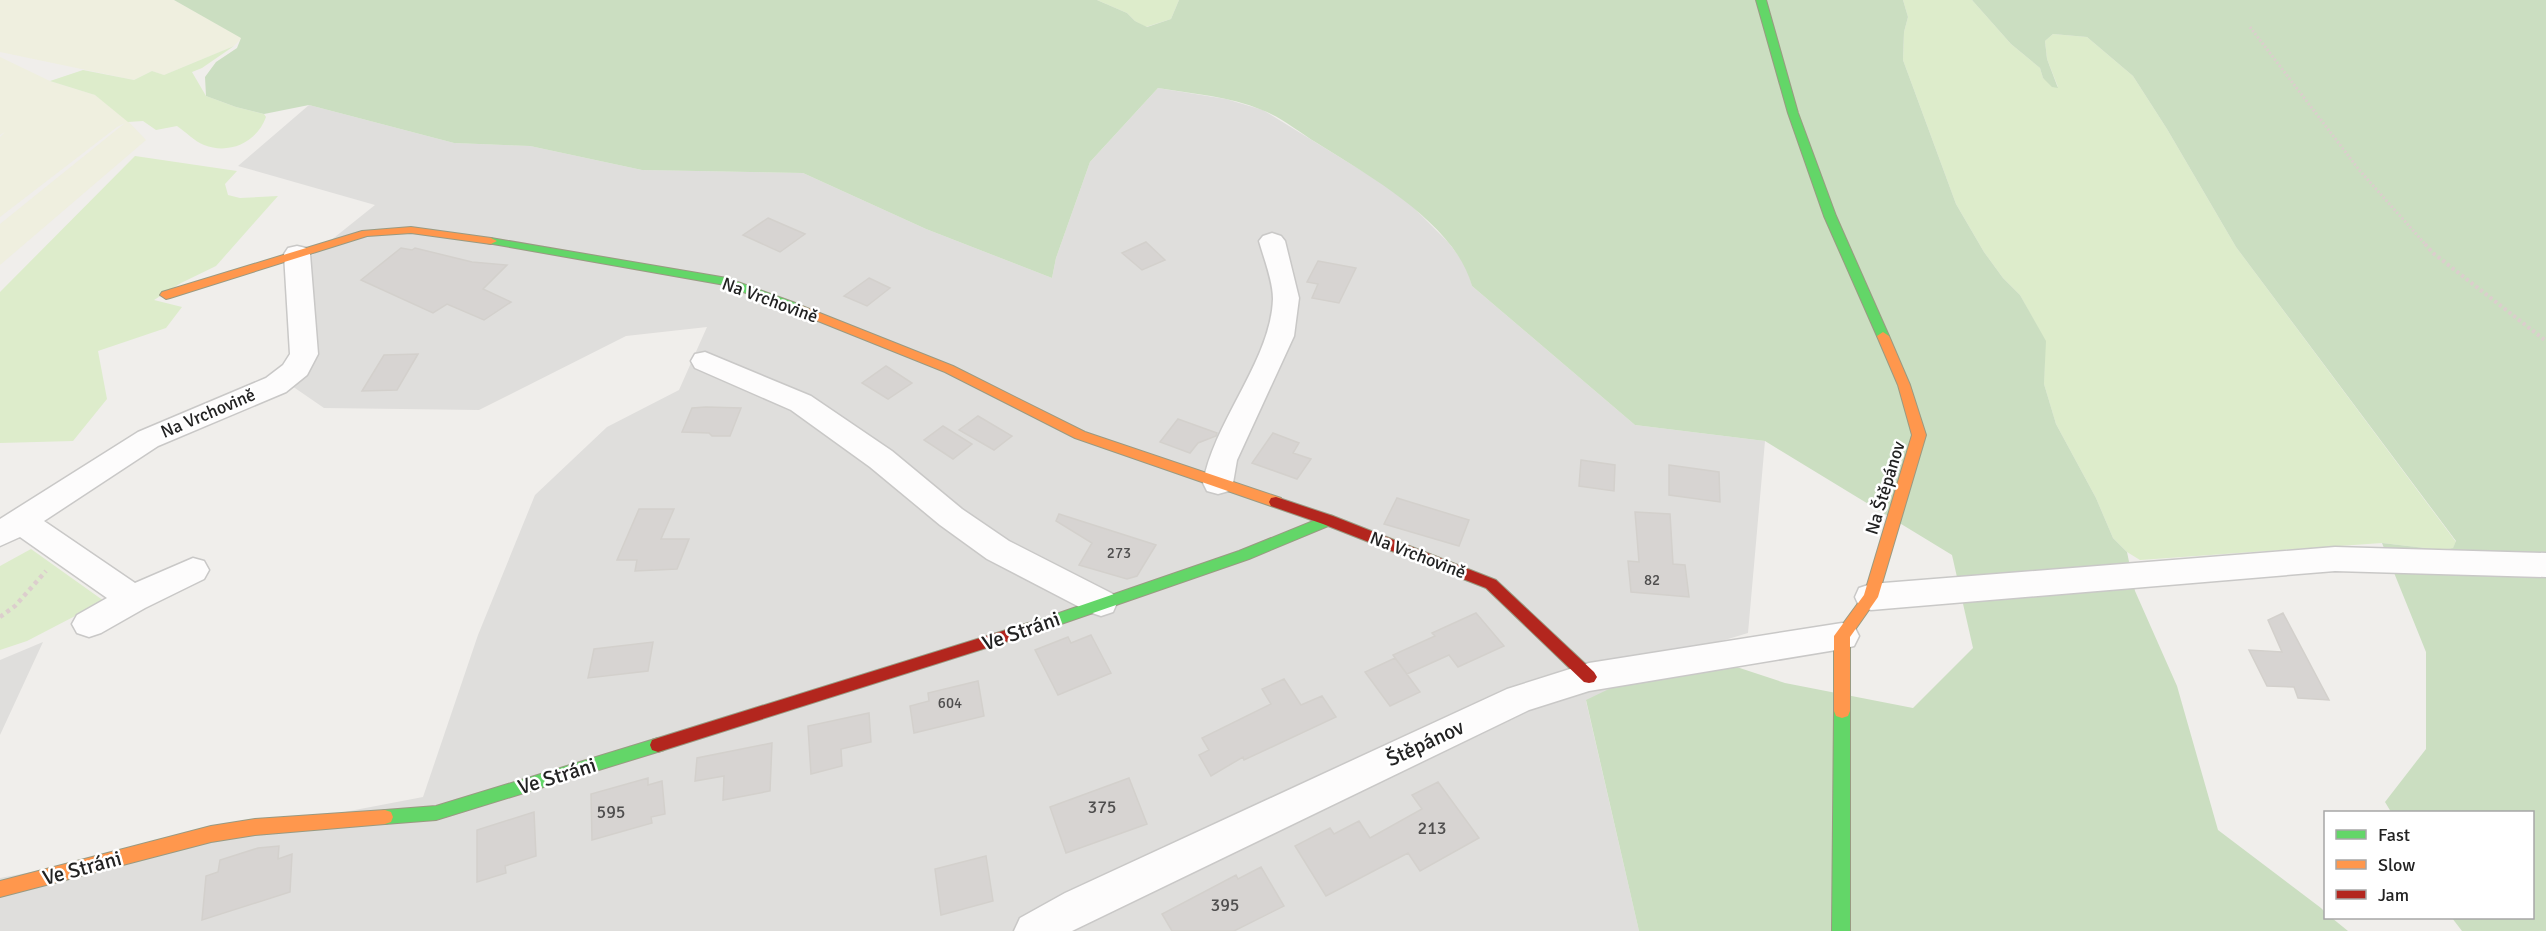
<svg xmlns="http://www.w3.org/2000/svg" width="2546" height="931" font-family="Signika,sans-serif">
  <rect width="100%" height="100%" fill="#f0eeeb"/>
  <path fill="#dfdedc" d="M1158,88L1226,99L1263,110L1401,195L1448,242L1467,267L1472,286L1635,425L1765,441L1748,633L1688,651L1586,701L1639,931H0V878L423,797L478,635L535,495L607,427L679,390L707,327L626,336L479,410L324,408L292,386L310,257L375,205L238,166L309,105L454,143L530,146L642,170L803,173L926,229L1052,278L1056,258L1090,162Z
    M43,642L0,735V660Z"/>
  <path fill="#efefdf" d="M0,0H174L242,38L234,46L164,75L152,71L134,80L0,52Z
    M0,57L50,81L95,95L122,115L146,140L0,265V224L125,123L117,127L0,217V137L5,132L0,135Z"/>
  <path fill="#ddeccb" d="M1097,0H1179L1171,19L1146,27L1135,21L1127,13Z
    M1903,0H1972L2011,44L2040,68L2043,78L2058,87L2047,59L2045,41L2053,34L2087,37L2133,76L2167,129L2236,247L2456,542L2453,548L2442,550L2382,543L2140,560L2127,552L2113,538L2096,498L2056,424L2044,384L2045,341L2020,295L2003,278L1984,252L1956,204L1903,60L1904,32L1908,17Z
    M234,46L202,68L192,72L206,96L236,107L264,114L266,117C257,142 230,155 204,145C194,141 186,132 177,126L156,130L143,121L128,122L95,95L50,81L83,70L134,80L152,71L164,75Z
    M135,156L237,171L225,184L228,195L240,198L278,196L216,266L181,283L154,300L182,307L166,328L98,351L107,399L73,441L0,443V292Z
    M31,549L104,601L27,641L0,650V566Z"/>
  <path fill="#cbdec1" d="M174,0H1097L1127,13L1135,21L1147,27L1171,19L1179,0H1903L1908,17L1904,32L1903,60L1956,204L1984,252L2003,278L2020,295L2046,341L2044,384L2056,424L2096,498L2113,538L2127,552L2135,591L2177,686L2218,830L2321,908L2325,912L2326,918H2332L2348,931H1639L1586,700L1688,651L1785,683L1913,708L1973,648L1952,555L1765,441L1635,425L1472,286C1455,223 1369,176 1317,143C1299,132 1281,117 1262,110C1229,96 1193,94 1158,88L1090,162L1056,258L1052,278L926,229L803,173L642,170L530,146L454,143L309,105L264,114L236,107L206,96L205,77L216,62L237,48L241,38Z
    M1972,0H2546V931H2462L2452,918H2532V812H2391L2385,802L2426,749V652L2382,543L2442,550L2453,548L2456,541L2236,247L2167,129L2133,76L2087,37L2053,34L2045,41L2047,59L2058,88L2052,87L2043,78L2040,68L2011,44Z"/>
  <path fill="#d7d4d2" stroke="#d3d0cc" stroke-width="1.5" d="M768,218L805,234L780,252L743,235Z
    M1146,242L1165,260L1142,270L1122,253Z
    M401,248L412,250L415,248L472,262L507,265L483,289L511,302L484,320L447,304L433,313L361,280Z
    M1318,261L1356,268L1339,303L1312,298L1318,284L1307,282Z
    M869,278L890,288L867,306L844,296Z
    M418,354L397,390L362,391L384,355Z
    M886,366L912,383L888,399L862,383Z
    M706,407L741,408L730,436H712L709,433L682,432L692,408Z
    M978,416L1012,436L994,450L959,430Z
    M1178,419L1217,433L1216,436L1198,443L1190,453L1160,442Z
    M943,426L972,444L953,459L924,440Z
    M1273,433L1299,443L1293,453L1311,459L1297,479L1252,463Z
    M1581,460L1615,465L1614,491L1579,486Z
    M1669,465L1719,472L1720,502L1669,495Z
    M1397,498L1469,520L1459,546L1384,524Z
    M639,509H674L661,539H689L677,569L635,571L637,560H617Z
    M1635,512L1670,514L1673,564L1685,565L1689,597L1631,592L1628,561L1639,562Z
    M1059,514L1156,545L1137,576L1127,579L1079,565L1092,543L1056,521Z
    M1476,613L1504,646L1458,667L1449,655L1407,674L1393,655L1435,636L1432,633Z
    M2283,613L2329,700L2298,698L2294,687L2267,686L2249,650L2282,652L2268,620Z
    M1091,635L1111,673L1058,695L1035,650L1068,637L1071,643Z
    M653,642L648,671L588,678L594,649Z
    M1395,658L1420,692L1390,706L1365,672Z
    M1284,679L1301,705L1322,696L1336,717L1244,760L1243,757L1211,776L1199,755L1209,750L1202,738L1271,704L1262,689Z
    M978,681L984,716L914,733L910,706L929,701L928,693Z
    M869,713L871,742L841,749L842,766L811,774L808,726Z
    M772,743L770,791L723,800L724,776L695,781L697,758Z
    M648,778V785L662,781L665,814L651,817L652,823L592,840L591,794Z
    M1129,778L1147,824L1066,853L1050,807Z
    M1438,782L1479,838L1420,871L1408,853L1326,896L1295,846L1330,828L1334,834L1359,821L1370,838L1422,809L1412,795Z
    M534,812L536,856L505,866L506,873L477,882V830Z
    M279,846L278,859L292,854L290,892L202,920L206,876L218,872L220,860L258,848Z
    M986,856L993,901L941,915L935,869Z
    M1261,867L1284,906L1234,931H1172L1162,914L1236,875L1238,879Z"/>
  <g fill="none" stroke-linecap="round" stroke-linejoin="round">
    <g stroke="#c9c8c7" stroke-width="3">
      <path id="street" d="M1272,233L1281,236L1285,241L1299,298L1294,336L1237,460L1233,483L1229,491L1218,494L1207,491L1203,483C1214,421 1271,360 1273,299C1273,281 1264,259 1259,241L1263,236Z
        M297,246L306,248L310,254L318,354L307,375L286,392L158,446L44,521L135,583L193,558L204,561L209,570L204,579L145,608L101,633L89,637L77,633L72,624L77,615L107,598L20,537L0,546V519L138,432L266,378L283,365L290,354L284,254L288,248Z
        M705,352L811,396L892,451L962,509L1009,541L1113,594L1117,603L1113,612L1101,616L1089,612L987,559L940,525L870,467L791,410L695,368L691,361L695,354Z
        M2335,547L2546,553V577L2335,571L1871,610L1859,606L1855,597L1859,588L1871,584Z
        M1842,623L1854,626L1859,636L1854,646L1842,649L1589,691L1529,710L1072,931H1014L1020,918L1065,893L1507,689L1589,663Z"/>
    </g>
    <g stroke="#999a82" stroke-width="2">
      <path id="fast" d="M1756,0H1766L1798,113L1836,216L1889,336L1887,339L1883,340L1877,336L1824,216L1788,113Z
        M491,238L727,278L801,305L803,308L797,312L793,311L725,285L487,243V239Z
        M1328,515L1333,516L1335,520L1333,524L1249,559L1038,632L1033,630L1031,626L1033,622L1239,551Z
        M1842,704L1848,706L1850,711V931H1832L1834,711L1836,706Z
        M658,738L664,740L666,745L664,750L436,820L385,824L379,822L377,817L379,812L385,810L436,806Z"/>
    </g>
    <g stroke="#999a82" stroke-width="2">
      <path id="slow" d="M411,227L491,238L497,241L491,244L411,233L367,236L170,298L166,299L160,295L162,292L362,231Z
        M797,304L953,366L1085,432L1281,498L1283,502L1281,506H1271L1075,438L945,372L793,311L791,308L793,305Z
        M1883,332L1889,336L1910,385L1926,435L1878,597L1850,637V711L1848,716L1842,718L1836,716L1834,711V636L1864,595L1912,435L1898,385L1877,336Z
        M385,810L391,812L393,817L391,822L385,824L255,835L211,842L0,897V881L211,826L255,819Z"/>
    </g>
    <g stroke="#999a82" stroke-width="2">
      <path id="jam" d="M1276,497L1333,516L1496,580L1594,672L1597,677L1594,682L1589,683L1584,682L1486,588L1323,524L1271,506L1269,502L1271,498Z
        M1038,620L1043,622L1045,626L1043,630L658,752L652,750L650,745L652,740L658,738Z"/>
    </g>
    <path stroke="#dccecd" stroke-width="3" stroke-dasharray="2 2" stroke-linecap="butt" d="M2250,27L2360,171L2426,245"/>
    <path stroke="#dccecd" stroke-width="4" stroke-dasharray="3 3" stroke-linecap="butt" d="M2425,244L2433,253L2546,341"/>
    <path stroke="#dccecd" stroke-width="4.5" stroke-dasharray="4 4" stroke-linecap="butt" d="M0,617L15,606L46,571"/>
    <use href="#street" fill="#fdfcfc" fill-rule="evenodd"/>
    <use href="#fast" fill="#63d668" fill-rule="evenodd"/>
    <use href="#slow" fill="#ff974d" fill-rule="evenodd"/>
    <use href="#jam" fill="#b3261e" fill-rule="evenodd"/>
  </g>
  <g text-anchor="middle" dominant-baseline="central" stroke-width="5" stroke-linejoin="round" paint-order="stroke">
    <g font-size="15" fill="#4f4e4e">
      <text x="1119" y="553">273</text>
      <text x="1652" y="580">82</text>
      <text x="950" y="703">604</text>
    </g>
    <g font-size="18" fill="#222" stroke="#fff">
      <text transform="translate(770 300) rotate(20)">Na Vrchovině</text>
      <text transform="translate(208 413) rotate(-23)">Na Vrchovině</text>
      <text transform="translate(1885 488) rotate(-73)">Na Štěpánov</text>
      <text transform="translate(1418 555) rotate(21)">Na Vrchovině</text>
    </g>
    <g font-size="18" fill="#4f4e4e">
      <text x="1102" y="807">375</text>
      <text x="611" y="812">595</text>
      <text x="1432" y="828">213</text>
      <text x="1225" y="905">395</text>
    </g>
    <g font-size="21" fill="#222" stroke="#fff">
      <text transform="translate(1021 631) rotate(-19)">Ve Stráni</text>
      <text transform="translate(1425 743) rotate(-25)">Štěpánov</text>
      <text transform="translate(557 776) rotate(-17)">Ve Stráni</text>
      <text transform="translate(82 868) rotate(-15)">Ve Stráni</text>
    </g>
  </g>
  <rect x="2324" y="811" width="210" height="108" fill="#ffffff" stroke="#a7a7a7" stroke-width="1.5"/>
  <rect x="2336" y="830" width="30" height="9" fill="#63d668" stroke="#a7a7a7" stroke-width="1.5"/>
  <text x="2378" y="841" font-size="18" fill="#222222">Fast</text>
  <rect x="2336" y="860" width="30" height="9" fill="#ff974d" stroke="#a7a7a7" stroke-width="1.5"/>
  <text x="2378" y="871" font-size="18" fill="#222222">Slow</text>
  <rect x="2336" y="890" width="30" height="9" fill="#b3261e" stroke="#a7a7a7" stroke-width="1.5"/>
  <text x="2378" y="901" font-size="18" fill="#222222">Jam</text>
</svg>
